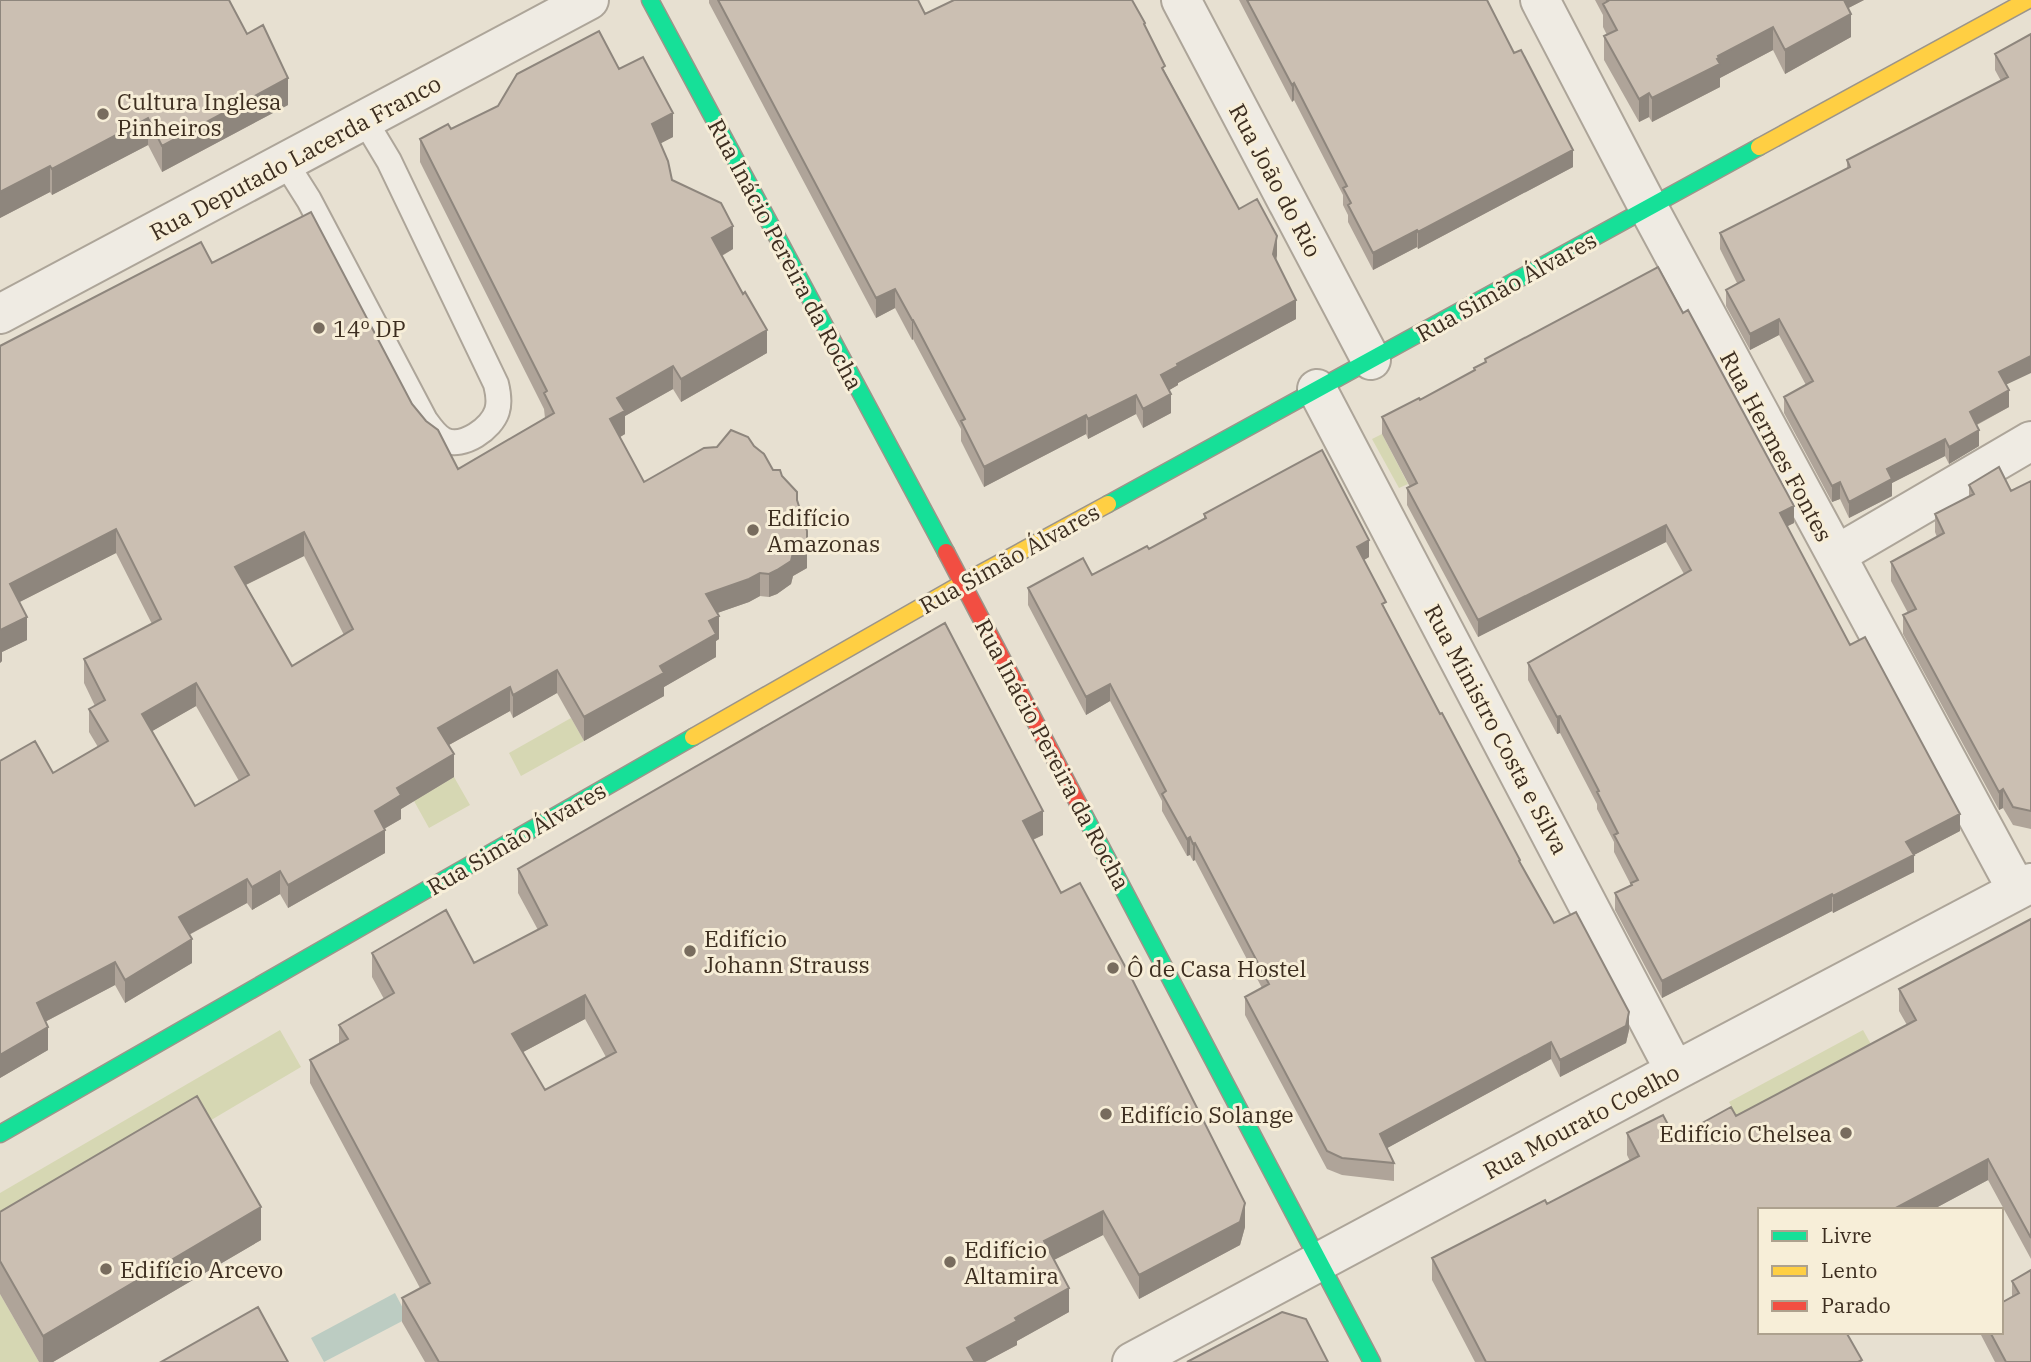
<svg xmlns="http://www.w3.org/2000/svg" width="2031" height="1362" font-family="'IBM Plex Serif',serif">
  <rect width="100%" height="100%" fill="#e7e0d1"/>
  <path fill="#d6d7b3" d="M1382,434L1408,484L1399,488L1372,439Z
    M571,718L584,741L521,776L509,753Z
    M454,777L470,805L429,828L414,801Z
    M280,1030L301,1067L0,1245V1193Z
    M1863,1030L1895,1087L1758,1156L1729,1102Z
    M0,1294L39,1362H0Z"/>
  <path fill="#bcccc2" d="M395,1293L408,1318L324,1362L311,1338Z"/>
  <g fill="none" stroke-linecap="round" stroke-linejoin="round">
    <g stroke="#ada599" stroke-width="28">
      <path id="lane" d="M285,162L309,200L425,420C430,427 436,436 444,440C463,449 492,428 497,411C500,402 498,392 496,384L389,161L365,121"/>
    </g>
    <g stroke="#ada599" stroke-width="42">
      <path id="street" d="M1181,0L1371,360
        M1540,0L1648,207L2017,890
        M0,314L589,0
        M1317,389L1675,1071
        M1836,555L2031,441
        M1132,1362L1675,1071L2031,883"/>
    </g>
    <g stroke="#9c958a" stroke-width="19">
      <path id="fast" d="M650,0L946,552
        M1108,504L1759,147
        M1079,805L1372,1362
        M0,1134L693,737"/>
    </g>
    <g stroke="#9c958a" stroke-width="19">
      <path id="slow" d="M1759,147L2028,0
        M693,737L963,583L1108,504"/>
    </g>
    <g stroke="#9c958a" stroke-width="19">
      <path id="jam" d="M946,552L1079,805"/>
    </g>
    <use href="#lane" stroke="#efebe3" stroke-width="24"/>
    <use href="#street" stroke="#efebe3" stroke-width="38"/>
    <use href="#fast" stroke="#16e098" stroke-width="16"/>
    <use href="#slow" stroke="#ffcf43" stroke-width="16"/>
    <use href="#jam" stroke="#f24e42" stroke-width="16"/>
  </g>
  <path fill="#afa499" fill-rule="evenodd" d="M0,0L247,34L288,105L162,172L148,145L52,195L50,192L0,218Z
    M709,0H918L925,14L1145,27L1165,72L1239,209L1277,255L1276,260L1296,319L1178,383V385L1169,390L1171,413L1143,428L1136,414L1088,439L1086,434L984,487L961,441V429L913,339L912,340L895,308L876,318L709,3Z
    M1239,0H1487L1573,167L1418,249L1417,247L1373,270L1348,222V215L1343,205V195L1294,100L1292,102Z
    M1595,0H1864L1848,8L1851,37L1785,74L1773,50L1720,78V87L1652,122L1649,117L1639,122L1604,60V36L1607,35L1603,27V15Z
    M2031,34L2006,385L2009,407L1977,425L1979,446L1949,464L1945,456L1892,483V496L1849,518L1840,499L1832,502L1784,413V397L1806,385L1779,335L1750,350L1726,306V290L1737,283L1720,249V233L1847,169V160L2001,81L1995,70V54Z
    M619,69L673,137L660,143L672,180L733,249L722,256L767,353L681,402L673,389L625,416V434L620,437L644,482L754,446L773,470L782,476L797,500L807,554V568L793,576L791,584L777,594L769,597L760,596L749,602L717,613L719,639L716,641V657L664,687V696L584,741L557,693L513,718L510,711L449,745L454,777L401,809V819L384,829L385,853L288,908L280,894L252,910L247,903L189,935L192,963L125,1003L115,985L45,1022L48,1050L0,1078V761L53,773L98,747L89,732V709L95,706L84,683V659L152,624L116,553L19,602L27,640L2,652V661L0,663V346L212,263L412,404L458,469L545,418L544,409L420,162V139L451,129ZM304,556L344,635L292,666L246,585ZM196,706L239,781L195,806L152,731Z
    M1485,359L1794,523L1787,526L1850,645L1960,831L1914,855V872L1833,913L1832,911L1662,998L1615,910V893L1631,885L1614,852V842L1597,809V804L1560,733L1557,734L1528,680V663L1684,574L1666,542L1478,637L1407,505V488L1410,487L1382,434V417L1420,400L1474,371V368L1485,362Z
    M2031,481V829L2013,825L2003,808L1999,810L1903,634V615L1908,613L1891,581V562L1937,537L1935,532V514L1969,496V485L2011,491Z
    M1204,514L1369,557L1364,560L1386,611L1520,864L1554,923L1629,1030L1626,1043L1560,1077L1551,1059L1387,1148L1394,1163V1181L1342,1175L1327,1169L1245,1015V997L1262,988L1195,860L1193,861L1190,855L1187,856L1162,811V801L1110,701L1086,715L1028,605V588L1092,575L1149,549L1204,520Z
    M1043,835L1033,840L1061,893L1245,1227L1240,1245L1139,1299L1103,1235L1054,1260L1069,1312L1017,1341V1345L985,1362H425L402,1322V1298L420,1288L310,1083V1060L339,1044V1025L384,999L372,977V953L474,963L538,930L518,893V869ZM585,1019L606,1057L545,1090L523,1052Z
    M2031,919V1259L1988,1180L1932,1210H1760L1862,1362H1475L1432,1280V1258L1547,1204L1630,1161L1627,1155V1133L1675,1138L1736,1116L1907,1025L1899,1011V989Z
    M0,1212L261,1240L53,1362H39L0,1294Z
    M2031,1270V1362H1995L1981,1335V1332H2001L2012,1297V1281Z"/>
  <path fill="#8e867d" d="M1839,0H1864L1839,13Z
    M1851,14V37L1785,74V50Z
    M1773,27V50L1720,78V87L1652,122V98L1718,56Z
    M288,78V105L162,172V146Z
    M1294,83V100L1292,102V85Z
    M1649,93V117L1639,122V99Z
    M673,113V137L652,148V124Z
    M148,118V145L52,195V169Z
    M1573,150V167L1418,249V232Z
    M50,166V192L0,218V192Z
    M733,226V249L712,261V238Z
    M1417,230V247L1373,270V253Z
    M1277,236V255L1273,274V254Z
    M895,289V308L876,318V298Z
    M1296,300V319L1178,383V385L1161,395V375L1177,364Z
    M1779,319V335L1750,350V334Z
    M912,320H913V339L912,340Z
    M767,330V353L681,402V379Z
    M2031,356V373L1999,388V372Z
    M673,366V389L625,416V434L610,443V419L617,398Z
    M2009,390V407L1970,428V412Z
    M1171,394V413L1143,428V409Z
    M1136,395V414L1088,439V419Z
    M1086,415V434L984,487V467Z
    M1979,430V446L1949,464V447Z
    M1945,439V456L1892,483V496L1849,518V502L1887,469Z
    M1840,482V499L1832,502V486Z
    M1794,506V523L1780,530V513Z
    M1666,525V542L1478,637V620Z
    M116,529V553L10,607V584Z
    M807,531V568L793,576L791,584L777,594L769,597V574L793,553Z
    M304,532V556L235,590V567Z
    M1369,540V557L1357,564V547Z
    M760,573V596L749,602L706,617V594Z
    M719,616V639L716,641V657L664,687V696L584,741V717L660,666L709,621Z
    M27,617V640L2,652V661L0,663V630Z
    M557,670V693L513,718V695Z
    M196,683V706L142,737V714Z
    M1110,684V701L1086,715V697Z
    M510,687V711L438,751V728Z
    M1560,716V733L1557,734V717Z
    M454,754V777L401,809V819L375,834V811L397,788Z
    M2003,789V808L1999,810V792Z
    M1043,811V835L1023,844V821Z
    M1960,814V831L1914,855V872L1833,913V896L1906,842Z
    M385,830V853L288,908V885Z
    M1190,837V855L1187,856V839Z
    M1195,843V860L1193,861V844Z
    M280,871V894L252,910V887Z
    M247,879V903L179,940V917Z
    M1832,894V911L1662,998V981Z
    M192,939V963L125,1003V980Z
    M115,962V985L37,1026V1003Z
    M585,995V1019L512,1058V1034Z
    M1629,1012V1030L1626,1043L1560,1077V1060Z
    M48,1027V1050L0,1078V1055Z
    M1551,1042V1059L1380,1152V1134Z
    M1988,1159V1180L1932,1210H1892Z
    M1245,1203V1227L1240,1245L1139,1299V1275Z
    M261,1207V1240L53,1362H43V1336Z
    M1103,1211V1235L1044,1265V1241Z
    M1069,1288V1312L1017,1341V1345L985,1362H967V1348L1015,1318Z"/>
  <path fill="#cbbfb2" stroke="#8e867d" stroke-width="2" fill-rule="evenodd" d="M0,0H229L247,34L263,25L288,78L162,146L148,118L52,169L50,166L0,192Z
    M718,0H918L925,14L954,0H1132L1145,23L1144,24L1165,66L1162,68L1239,209L1257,199L1277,236L1273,254L1296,300L1177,364L1178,366L1161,375L1171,394L1143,409L1136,395L1088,419L1086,415L984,467L961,421L965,419L913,320H912L895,289L876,298Z
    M1247,0H1487L1514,53L1521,50L1573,150L1418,232L1417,230L1373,253L1348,205L1351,203L1343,188L1347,186L1294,83L1292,85Z
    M1607,0H1844L1851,14L1785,50L1773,27L1718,56L1719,58L1717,59L1720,64L1652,98L1649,93L1639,99L1604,36L1617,30L1603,4L1608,1Z
    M599,31L619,69L643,57L673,113L652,124L668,161L672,180L721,203L733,226L712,238L743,294L745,292L767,330L681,379L673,366L617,398L625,411L610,419L644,482L704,448L717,447L731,430L748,437L754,446L764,454L773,470H780L782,476L797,492V500L807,531V545L793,553L791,561L777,570L769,574L760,573L749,579L706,594L719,616L709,621L716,634L660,666L664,673L584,717L557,670L513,695L510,687L438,728L454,754L397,788L401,795L375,811L385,830L288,885L280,871L252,887L247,879L179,917L192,939L125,980L115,962L37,1003L48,1027L0,1055V761L35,741L53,773L108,741L89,709L105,700L84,659L161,619L116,529L10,584L27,617L0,630V346L201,242L212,263L311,212L412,404L426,421L438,430L458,469L554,413L544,393L547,391L420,139L448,124L451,129L498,106L517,74ZM304,532L353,629L292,666L235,567ZM196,683L249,775L195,806L142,714Z
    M2031,34V356L1999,372L2009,390L1970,412L1979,430L1949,447L1945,439L1887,469L1892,479L1849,502L1840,482L1832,486L1784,397L1813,381L1779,319L1750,334L1726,290L1744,280L1720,233L1850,167L1847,160L2008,77L1995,54Z
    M1658,267L1683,313L1688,310L1794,506L1780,513L1850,645L1865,637L1960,814L1906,842L1914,855L1833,896L1832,894L1662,981L1615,893L1632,885L1631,883L1638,880L1614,835L1618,833L1597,792L1599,791L1560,716L1557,717L1528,663L1691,570L1666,525L1478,620L1407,488L1417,483L1382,417L1419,398L1420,400L1475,370L1474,368L1486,362L1485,359Z
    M1322,450L1369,540L1357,547L1386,602L1382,604L1440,714L1442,713L1520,860L1519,861L1554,923L1576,912L1629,1012L1626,1026L1560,1060L1551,1042L1380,1134L1394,1163L1342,1158L1327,1151L1245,997L1269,984L1195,843L1193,844L1190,837L1187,839L1162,794L1166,791L1110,684L1086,697L1028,588L1083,558L1092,575L1147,546L1149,549L1206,518L1204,514Z
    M1999,467L2011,491L2031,481V811L2013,807L2003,789L1999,792L1903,615L1916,609L1891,562L1944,533L1935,514L1974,494L1969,485Z
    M945,623L1043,811L1023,821L1061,893L1080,883L1133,981L1245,1203L1240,1222L1139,1275L1103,1211L1044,1241L1069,1288L1015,1318L1017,1321L967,1348L975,1362H439L402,1298L430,1283L310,1060L348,1039L339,1025L394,993L372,953L446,910L474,963L547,925L518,869ZM585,995L616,1052L545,1090L512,1034Z
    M2031,919V1238L1988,1159L1892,1210H1760V1332H1846L1862,1360L1858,1362H1486L1432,1258L1545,1200L1547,1204L1639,1156L1627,1133L1663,1115L1675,1138L1731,1107L1736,1116L1916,1020L1899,989Z
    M197,1096L261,1207L43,1336L0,1261V1212Z
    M2031,1270V1362H2006L1990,1332H2001V1303L2019,1293L2012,1281Z
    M258,1307L288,1362H161Z
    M1282,1312L1306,1319L1328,1362H1187Z"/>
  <g fill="#786c5e" stroke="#f7eed8" stroke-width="2.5">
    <circle cx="103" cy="114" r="7"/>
    <circle cx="319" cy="328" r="7"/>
    <circle cx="753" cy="530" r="7"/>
    <circle cx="690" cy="951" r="7"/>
    <circle cx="1113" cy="968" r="7"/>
    <circle cx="1106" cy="1114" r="7"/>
    <circle cx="1846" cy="1133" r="7"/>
    <circle cx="950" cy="1262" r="7"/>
    <circle cx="106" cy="1269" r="7"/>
  </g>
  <g text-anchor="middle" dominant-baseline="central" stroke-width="6" stroke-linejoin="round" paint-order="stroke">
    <g font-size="23" fill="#3d2e20" stroke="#f7eed8" text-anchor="start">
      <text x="117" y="101">Cultura Inglesa<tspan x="117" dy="26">Pinheiros</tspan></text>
      <text x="333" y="328">14º DP</text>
      <text x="767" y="517">Edifício<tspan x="767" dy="26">Amazonas</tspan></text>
      <text x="704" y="938">Edifício<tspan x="704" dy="26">Johann Strauss</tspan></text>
      <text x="1127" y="968">Ô de Casa Hostel</text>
      <text x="1120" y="1114">Edifício Solange</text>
      <text x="1832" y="1133" text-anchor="end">Edifício Chelsea</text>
      <text x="964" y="1249">Edifício<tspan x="964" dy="26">Altamira</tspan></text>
      <text x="120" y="1269">Edifício Arcevo</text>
    </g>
    <g font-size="23" fill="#3d2e20" stroke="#f7eed8">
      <text transform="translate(295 157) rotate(-28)">Rua Deputado Lacerda Franco</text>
      <text transform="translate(1276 180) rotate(62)">Rua João do Rio</text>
      <text transform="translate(786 254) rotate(62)">Rua Inácio Pereira da Rocha</text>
      <text transform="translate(1506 286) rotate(-29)">Rua Simão Álvares</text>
      <text transform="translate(1777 446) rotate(62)">Rua Hermes Fontes</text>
      <text transform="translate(1009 558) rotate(-29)">Rua Simão Álvares</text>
      <text transform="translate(1497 729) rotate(62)">Rua Ministro Costa e Silva</text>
      <text transform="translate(1053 754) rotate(62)">Rua Inácio Pereira da Rocha</text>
      <text transform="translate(516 838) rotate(-30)">Rua Simão Álvares</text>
      <text transform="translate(1581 1121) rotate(-28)">Rua Mourato Coelho</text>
    </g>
  </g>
  <rect x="1758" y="1208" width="245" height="126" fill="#f7eed8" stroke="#ada18e" stroke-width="2"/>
  <rect x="1772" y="1231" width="35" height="10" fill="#16e098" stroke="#ada18e" stroke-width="2"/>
  <text x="1821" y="1243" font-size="21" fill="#3d2e20">Livre</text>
  <rect x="1772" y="1266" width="35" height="10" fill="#ffcf43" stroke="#ada18e" stroke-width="2"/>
  <text x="1821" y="1278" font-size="21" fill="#3d2e20">Lento</text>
  <rect x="1772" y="1301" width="35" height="10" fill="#f24e42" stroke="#ada18e" stroke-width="2"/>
  <text x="1821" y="1313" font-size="21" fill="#3d2e20">Parado</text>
</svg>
